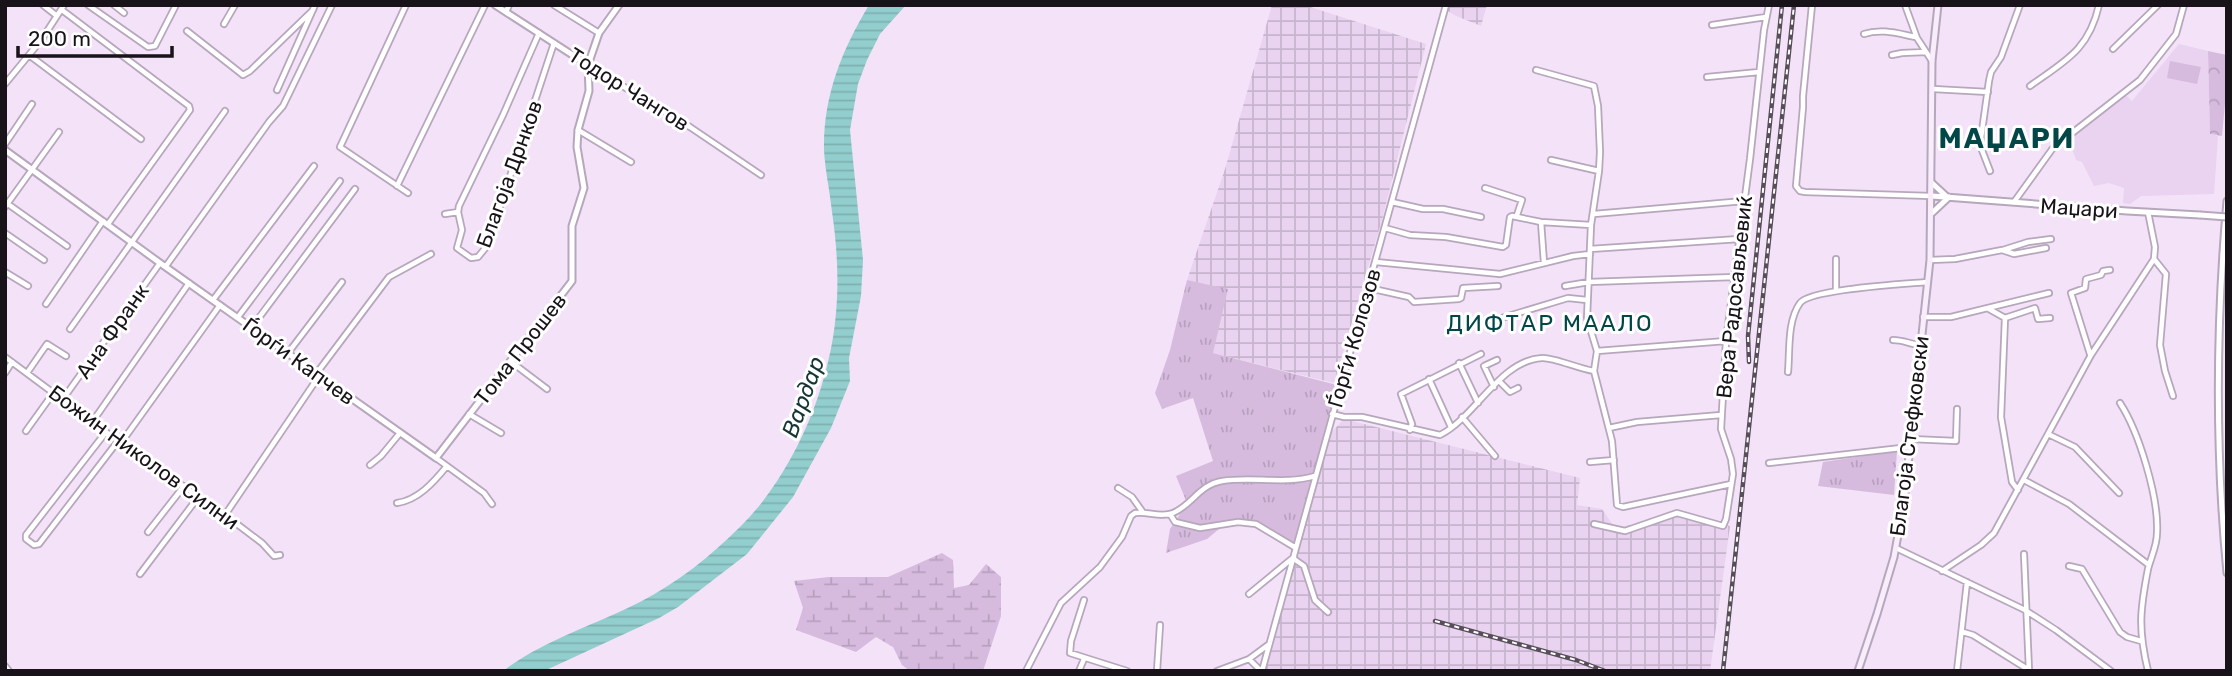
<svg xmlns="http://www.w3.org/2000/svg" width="2232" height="676" font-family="Rubik,sans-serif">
  <defs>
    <pattern id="industrial-grid" width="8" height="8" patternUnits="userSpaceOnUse" patternTransform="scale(1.75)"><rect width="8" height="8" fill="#e9d3f0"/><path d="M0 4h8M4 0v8" fill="none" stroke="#c7b4cd"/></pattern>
    <pattern id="grass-tufts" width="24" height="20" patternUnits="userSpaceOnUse" patternTransform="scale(1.75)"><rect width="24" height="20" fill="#d7bbdf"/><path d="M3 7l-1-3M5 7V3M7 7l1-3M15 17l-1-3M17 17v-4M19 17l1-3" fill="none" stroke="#b8a0bf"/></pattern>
    <pattern id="wetland-marsh" width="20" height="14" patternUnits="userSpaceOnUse" patternTransform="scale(1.75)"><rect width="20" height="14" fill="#d7bbdf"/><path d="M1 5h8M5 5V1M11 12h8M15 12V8" fill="none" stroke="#b8a0bf"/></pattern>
    <pattern id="park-crowns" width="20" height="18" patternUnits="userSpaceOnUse" patternTransform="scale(1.75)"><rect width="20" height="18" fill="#d7bbdf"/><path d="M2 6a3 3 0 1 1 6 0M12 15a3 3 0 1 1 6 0" fill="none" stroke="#b8a0bf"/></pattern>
    <pattern id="water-rules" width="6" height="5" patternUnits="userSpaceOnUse" patternTransform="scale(1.75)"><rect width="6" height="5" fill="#93cece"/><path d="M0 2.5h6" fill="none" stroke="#7eb0b0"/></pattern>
  </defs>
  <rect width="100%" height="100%" fill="#f3e2f8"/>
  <path fill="#e9d3f0" d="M2179,44L2208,51L2210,134L2218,136L2214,194L2141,196L2130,204L2123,203L2124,188L2109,183L2094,186L2082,162L2076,160L2069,140L2126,95L2132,101Z"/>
  <path fill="url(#industrial-grid)" d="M1272,5H1304L1426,44L1382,220L1334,383L1213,353L1187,280L1225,169Z
    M1439,5H1487L1481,26L1454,15Z
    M1344,419L1580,478L1577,505L1602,509L1615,528L1686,515L1730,526L1710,671H1265L1326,438Z"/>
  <path fill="url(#grass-tufts)" d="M1187,280L1228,289L1213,353L1341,386L1298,544L1257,526L1230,520L1207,539L1166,553L1170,529L1187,503L1176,476L1213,461L1193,398L1162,409L1155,393L1170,350Z
    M1897,451L1894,495L1818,486L1823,462Z"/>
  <path fill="url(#wetland-marsh)" d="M942,553L953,560L954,588L969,585L986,564L1001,577V616L983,671H910L902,665L893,647L876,637L856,652L796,630L803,608L794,581L829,577H888Z"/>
  <path fill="url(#park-crowns)" d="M2208,51L2227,55V82L2222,136L2210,134Z"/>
  <path fill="#d7bbdf" d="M2170,61L2201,67L2197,84L2167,78Z"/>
  <path fill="url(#water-rules)" d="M869,5H906L880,34L867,60L858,84L850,130L863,260L861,296L849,358L850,381L831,428L793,497L747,554L678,607L659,618L544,671H503C544,640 595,625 640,602C677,583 711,556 741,526C794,473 830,387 836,313C839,280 837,245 832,212C830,192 825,170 824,150C823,96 842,50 869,5Z"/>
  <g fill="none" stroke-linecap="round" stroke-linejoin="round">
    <g stroke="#b7a7bc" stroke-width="8">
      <path id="minor" d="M43,5L57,16
        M88,5L148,47L155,46L176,5
        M114,5L124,13
        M406,5L340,147L408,193
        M554,5L599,33
        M1812,5L1803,96V107L1796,186L1800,191L1805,192L1931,196
        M1905,5L1917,38L1932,61
        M62,10L189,106L190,110L108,224
        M506,12L509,5
        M224,24L235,5
        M1712,25L1766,17
        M187,31L243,75L250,71L313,10
        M539,33L503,115L459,206L458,212L462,230L457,248L471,258L478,257L487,246L554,43
        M1864,34C1882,28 1899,34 1916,37
        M2113,49L2158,5
        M29,55L141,139
        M1892,55L1902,53L1926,52
        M588,65L690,127L761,175
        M1536,70L1594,86L1598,106L1600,152L1599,171L1591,225L1587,318L1597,351L1594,371L1612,441L1617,505L1623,507L1731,484
        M1707,77L1759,72
        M5,84L42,39L64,5
        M2030,86C2065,61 2089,50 2099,5
        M1933,89L1988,92
        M277,90L315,5
        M578,130L631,162
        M5,144L32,104
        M1551,160L1599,171
        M1990,171L1980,145L1989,81L1991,72L2001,57L2020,5
        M397,186L485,5
        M1485,188L1522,200L1517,215
        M1392,202L1423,209H1443L1481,217
        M2014,202L2053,148L2140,80L2176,34L2184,5
        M8,204L67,246
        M5,207L59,132
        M445,214L458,212
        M1594,214L1744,201
        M1541,222L1544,263
        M1385,228L1410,235L1446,237L1503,247L1506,245L1510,217L1512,216L1541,222L1591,225
        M5,233L44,260
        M1590,249L1739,239
        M2003,250L2028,242L2051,239
        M1836,259V291
        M2154,259L2166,274L2160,345L2165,371L2173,396
        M1930,260L1955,259L2002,250L2014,254L2046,248
        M1376,262L1500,274L1573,256L1590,254
        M166,266L269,122L283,106L332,5
        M5,272L28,286
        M1565,286L1589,282L1735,277
        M1369,288L1409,297L1414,302L1459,299L1461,298L1463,288L1498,286
        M213,300L314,166
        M46,304L103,221
        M1989,309L2005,318L2035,308L2038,319L2050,318
        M238,317L340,181
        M1923,317H1951L2049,293
        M2005,318L2001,417L2012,482L2018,490
        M1495,320L1568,298L1587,300
        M252,327L355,189
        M70,329L225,111
        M1893,340C1903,340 1910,344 1920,345
        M1597,351L1726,341
        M288,353L342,282
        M2090,354L2071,293L2085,288L2086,279L2101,275L2103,271L2110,270
        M5,357L118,441L225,515L262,543L274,556L280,555
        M510,361L547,389
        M1459,363L1478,403
        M1788,372C1790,351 1787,321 1800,303C1810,289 1905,284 1927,282
        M5,373L12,362
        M27,373L47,344L66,356
        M316,374L389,277L431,254
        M1429,379L1451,427
        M1499,381L1510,392L1518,388
        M1494,387L1484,366L1497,360
        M63,399L160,263
        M2120,403C2139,432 2159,498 2157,533C2157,546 2151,557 2148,569C2140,610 2138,629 2148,671
        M469,414L501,433
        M1332,414L1344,417H1362L1440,435C1475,418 1500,360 1542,358C1553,357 1579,369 1594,371
        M1462,417L1495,456
        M93,421L189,283
        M1609,428L1637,422L1721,415
        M1410,430L1412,424L1401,394L1481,354
        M26,431L54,392
        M106,432L26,535V539L34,545L39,544L118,441
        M2048,434L2075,447L2119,493
        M1911,439L1956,441L1957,409
        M121,443L220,305
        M436,458L484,493L492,504
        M1590,462L1614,460
        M1769,463L1910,447
        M370,465L381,456L400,433
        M2024,480L2069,504L2149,565
        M1118,488L1132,497L1142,511
        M397,503C418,500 433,483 447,466
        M1170,514L1175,522L1200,528L1238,522L1256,524L1296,548
        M225,515L319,376
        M1594,524L1625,531L1677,513L1723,526L1726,519L1733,474L1731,459L1721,429L1726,341L1750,159L1764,30L1769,5
        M148,532L184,486
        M1896,548L2025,610L2056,630L2111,671
        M2024,554L2029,670
        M1294,559L1304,566L1315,600L1328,612
        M2069,566L2082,569L2120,632L2127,637L2141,641
        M1942,571L1981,545L1994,533L2091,355L2154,259L2155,247L2148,212
        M140,574L199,496
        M1249,594L1294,557
        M1084,600L1071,641L1070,653L1127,671
        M1963,632L1973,635L2029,670
        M1249,659L1261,671
        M5,666L9,671
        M1026,671L1061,603L1100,567L1122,537L1131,516L1135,513C1147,511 1161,518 1173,513C1192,505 1199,485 1222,481C1253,476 1284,485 1315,476
        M1079,671L1084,659
        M1157,671L1160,625
        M1217,671L1249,659L1268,645
        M1262,671L1446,5
        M1957,671L1967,582"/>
    </g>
    <g stroke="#b7a7bc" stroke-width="9">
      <path id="tertiary" d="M495,5L588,65
        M5,150L160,263L436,458L572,281V226L584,188L577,147L578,130L589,91L588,65L599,33L619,5
        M1932,183L1946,196
        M1932,196L2127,211L2200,215
        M2227,201C2216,324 2215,449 2227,573
        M1932,213L1949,197"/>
    </g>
    <g stroke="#b7a7bc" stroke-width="9">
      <path id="secondary" d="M1858,671L1877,614L1894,557L1904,502L1930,260L1932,61L1938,5"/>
    </g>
    <use href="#minor" stroke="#fff" stroke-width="4.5"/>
    <use href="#tertiary" stroke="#fff" stroke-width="5"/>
    <use href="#secondary" stroke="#f9edfc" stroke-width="5"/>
    <g stroke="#574e59" stroke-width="4.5">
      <path id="rail" d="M1749,362L1748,336L1782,5
        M1435,621L1576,660L1605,671
        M1723,671L1794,5"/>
    </g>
    <use href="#rail" stroke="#fff" stroke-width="2" stroke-dasharray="5" stroke-linecap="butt"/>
    <g stroke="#b7a7bc" stroke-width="9" stroke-linecap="butt">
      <path id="tertiary-bridge" d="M2200,215L2227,217"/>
    </g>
    <use href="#tertiary-bridge" stroke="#fff" stroke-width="5"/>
  </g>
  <g text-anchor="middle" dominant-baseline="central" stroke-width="6" stroke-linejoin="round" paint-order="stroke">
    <g font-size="21" fill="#181219" stroke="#fff">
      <text transform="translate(629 89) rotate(32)">Тодор Чангов</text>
      <text transform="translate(509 174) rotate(-70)">Благоја Дрнков</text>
      <text transform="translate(2079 208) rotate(4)">Маџари</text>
      <text transform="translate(1734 297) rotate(-84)">Вера Радосављевиќ</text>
      <text transform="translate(112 331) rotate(-55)">Ана Франк</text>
      <text transform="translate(1354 338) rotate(-74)">Ѓорѓи Колозов</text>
      <text transform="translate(520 349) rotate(-52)">Тома Прошев</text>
      <text transform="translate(299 361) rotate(36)">Ѓорѓи Капчев</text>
      <text transform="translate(1909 436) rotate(-83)">Благоја Стефковски</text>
      <text transform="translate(144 457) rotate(36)">Божин Николов Силни</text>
    </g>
    <g font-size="23" letter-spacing="2" fill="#024647" stroke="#fff">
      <text x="1550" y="323">ДИФТАР МААЛО</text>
    </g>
    <g font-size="23" font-style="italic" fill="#173535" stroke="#fff">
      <text transform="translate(803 397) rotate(-70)">Вардар</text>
    </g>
    <g font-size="28" font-weight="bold" letter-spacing="2" fill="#024647" stroke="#fff">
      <text x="2007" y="138">МАЏАРИ</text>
    </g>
  </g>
  <rect width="2232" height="676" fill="none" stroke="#181219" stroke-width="14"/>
  <path d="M18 46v10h154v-10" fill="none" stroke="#181219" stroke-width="3.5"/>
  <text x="28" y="46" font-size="21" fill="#181219" stroke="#ffffff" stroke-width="5" paint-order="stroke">200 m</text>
</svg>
